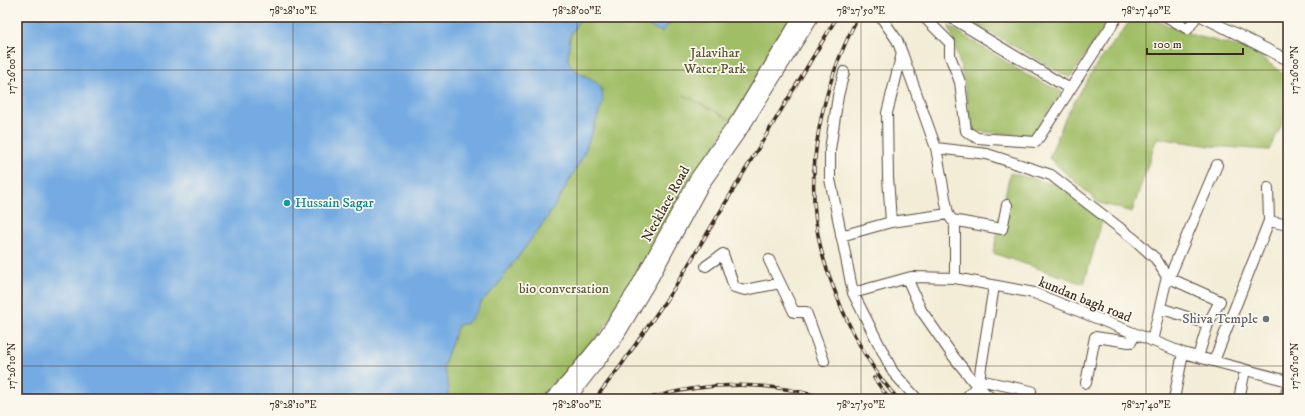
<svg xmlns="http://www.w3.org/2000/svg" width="1305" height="416" font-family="'IM FELL DW Pica',serif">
  <rect width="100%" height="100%" fill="#fbf7ec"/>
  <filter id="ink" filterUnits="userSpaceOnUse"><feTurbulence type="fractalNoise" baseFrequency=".025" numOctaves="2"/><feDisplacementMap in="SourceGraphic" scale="8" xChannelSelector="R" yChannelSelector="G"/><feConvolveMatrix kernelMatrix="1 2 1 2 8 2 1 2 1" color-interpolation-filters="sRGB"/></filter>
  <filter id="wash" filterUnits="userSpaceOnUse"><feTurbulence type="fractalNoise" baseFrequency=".012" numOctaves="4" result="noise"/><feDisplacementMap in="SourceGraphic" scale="16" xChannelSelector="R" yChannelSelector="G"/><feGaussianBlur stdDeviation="0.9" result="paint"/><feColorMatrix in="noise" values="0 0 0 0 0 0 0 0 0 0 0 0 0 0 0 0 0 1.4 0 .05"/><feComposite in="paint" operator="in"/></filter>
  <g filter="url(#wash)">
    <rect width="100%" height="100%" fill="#f3edd7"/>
    <path fill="#a0be66" stroke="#6e7442" d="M581,17H793L732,120L684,95L731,120L610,320L577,362L544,399H447L448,394L443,367L458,325L467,323L474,315L482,301L495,288L547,218L566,187L583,156L595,126L592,79C585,75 575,72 570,65C561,52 574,28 581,17Z
      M966,17H1111L1070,78L968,20Z
      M1133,17H1147L1193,35L1254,51L1288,78V112L1269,150L1210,146L1157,138L1132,212L1099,203L1049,158L1066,116L1095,67Z
      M949,26L1027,75L1062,92L1032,136L973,131L962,72Z
      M1010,173L1061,186L1102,221L1084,284L993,253Z"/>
    <path fill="#74abe2" stroke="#586a80" d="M17,17H581L570,35L568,59L570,65L577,72L597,83L602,90L603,102L583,156L566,187L547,218L495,288L482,301L474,315L467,323L458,325L443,367C447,377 450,388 447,399H17Z
      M626,17H674V18L662,32Z"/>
  </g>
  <g filter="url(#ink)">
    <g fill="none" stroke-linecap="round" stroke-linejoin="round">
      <g stroke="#57473a" stroke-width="12">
        <path id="minor" d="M881,17L897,40L902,53L936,148L948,214L952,220L1002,229L1007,205
          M924,17L950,43V56L960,82L966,131L977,138L1036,142L1117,17
          M950,17L1070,89
          M1167,17L1188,29L1196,17
          M1203,17L1288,60
          M844,72L838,96L830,150V179L853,293L911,277L955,278L1034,293L1183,353L1288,381
          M936,148L987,154L1051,175L1134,239L1156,259L1167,277L1152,341
          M1268,188L1269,221L1288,225
          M891,222L888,177L887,113L902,53
          M841,236L891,222L948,214
          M769,260L794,312H806L824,361
          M706,266L723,254L734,287L745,290L780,283
          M1167,277L1220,301L1208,324L1198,357
          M907,278L921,310L953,356L977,386L992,399
          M955,278V221
          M1169,278L1217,165
          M853,293L893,372L917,399
          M1160,308L1208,324
          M1214,361L1269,221
          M979,380L1031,391
          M1086,383L1095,337L1129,342H1131L1135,335
          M965,399L977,386L979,380L994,286
          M1174,399L1183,353
          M1239,399L1245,370
          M1285,399L1288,386"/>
      </g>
      <g stroke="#57473a" stroke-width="14">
        <path id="major" d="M551,399L568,381L602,340L636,288L697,177L738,119L800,17
          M566,399L574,392L615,340L652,278L703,184L745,124L812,17"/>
      </g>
      <use href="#minor" stroke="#fff" stroke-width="10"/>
      <use href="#major" stroke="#fff" stroke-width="12"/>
      <g stroke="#3b2a1e" stroke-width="3.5">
        <path id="rail" d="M858,17C822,86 802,171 821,249C826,270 834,289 842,309C856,341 874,373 898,399
          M874,378L889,399
          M595,399L622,364L675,287L837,17
          M646,399C707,381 767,380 828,399"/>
      </g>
      <use href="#rail" stroke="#fbf7ec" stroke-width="2" stroke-dasharray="6" stroke-linecap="butt"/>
    </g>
  </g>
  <path fill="none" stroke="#3b2a1e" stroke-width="1" stroke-opacity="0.45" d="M293,17V399M577,17V399M861,17V399M1146,17V399M17,70H1288M17,366H1288"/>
  <circle fill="#0f9aa8" stroke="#fbf7ec" stroke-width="1.5" cx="287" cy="203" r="4"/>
  <circle fill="#6b7280" stroke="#fbf7ec" stroke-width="1.5" cx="1266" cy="319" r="4"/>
  <g text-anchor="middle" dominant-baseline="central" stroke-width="3.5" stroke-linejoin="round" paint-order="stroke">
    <g font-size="14" fill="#595634" stroke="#fbf7ec">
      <text x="715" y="53">Jalavihar<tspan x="715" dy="16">Water Park</tspan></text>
      <text x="564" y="289">bio conversation</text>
    </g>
    <g font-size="14" fill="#0d838f" stroke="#fbf7ec" text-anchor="start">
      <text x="295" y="203">Hussain Sagar</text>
    </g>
    <g font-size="14" fill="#3b2a1e" stroke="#fbf7ec">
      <text transform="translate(666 204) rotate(-61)">Necklace Road</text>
      <text transform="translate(1085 300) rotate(22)">kundan bagh road</text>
    </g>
    <g font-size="14" fill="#5b616d" stroke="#fbf7ec" text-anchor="end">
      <text x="1258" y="319">Shiva Temple</text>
    </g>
  </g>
  <rect width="1305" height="416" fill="none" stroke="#fbf7ec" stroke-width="44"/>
  <path d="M1147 48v6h96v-6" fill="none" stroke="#3b2a1e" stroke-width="2"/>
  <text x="1153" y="48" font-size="12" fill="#3b2a1e" stroke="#fbf7ec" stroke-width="3" paint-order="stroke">100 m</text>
  <rect x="22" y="22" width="1261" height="372" fill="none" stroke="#3b2a1e" stroke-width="1.5"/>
  <g font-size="10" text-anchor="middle" fill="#3b2a1e">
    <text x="293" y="14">78°28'10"E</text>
    <text x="577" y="14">78°28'00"E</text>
    <text x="861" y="14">78°27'50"E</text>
    <text x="1146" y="14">78°27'40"E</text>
    <text transform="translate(1294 70) rotate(-90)" y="4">17°26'00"N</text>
    <text transform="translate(11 70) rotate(-90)" y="4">17°26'00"N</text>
    <text transform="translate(1294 366) rotate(-90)" y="4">17°26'10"N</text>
    <text transform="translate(11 366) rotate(-90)" y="4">17°26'10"N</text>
    <text x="293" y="408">78°28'10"E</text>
    <text x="577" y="408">78°28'00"E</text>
    <text x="861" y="408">78°27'50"E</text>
    <text x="1146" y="408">78°27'40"E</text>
  </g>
</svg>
